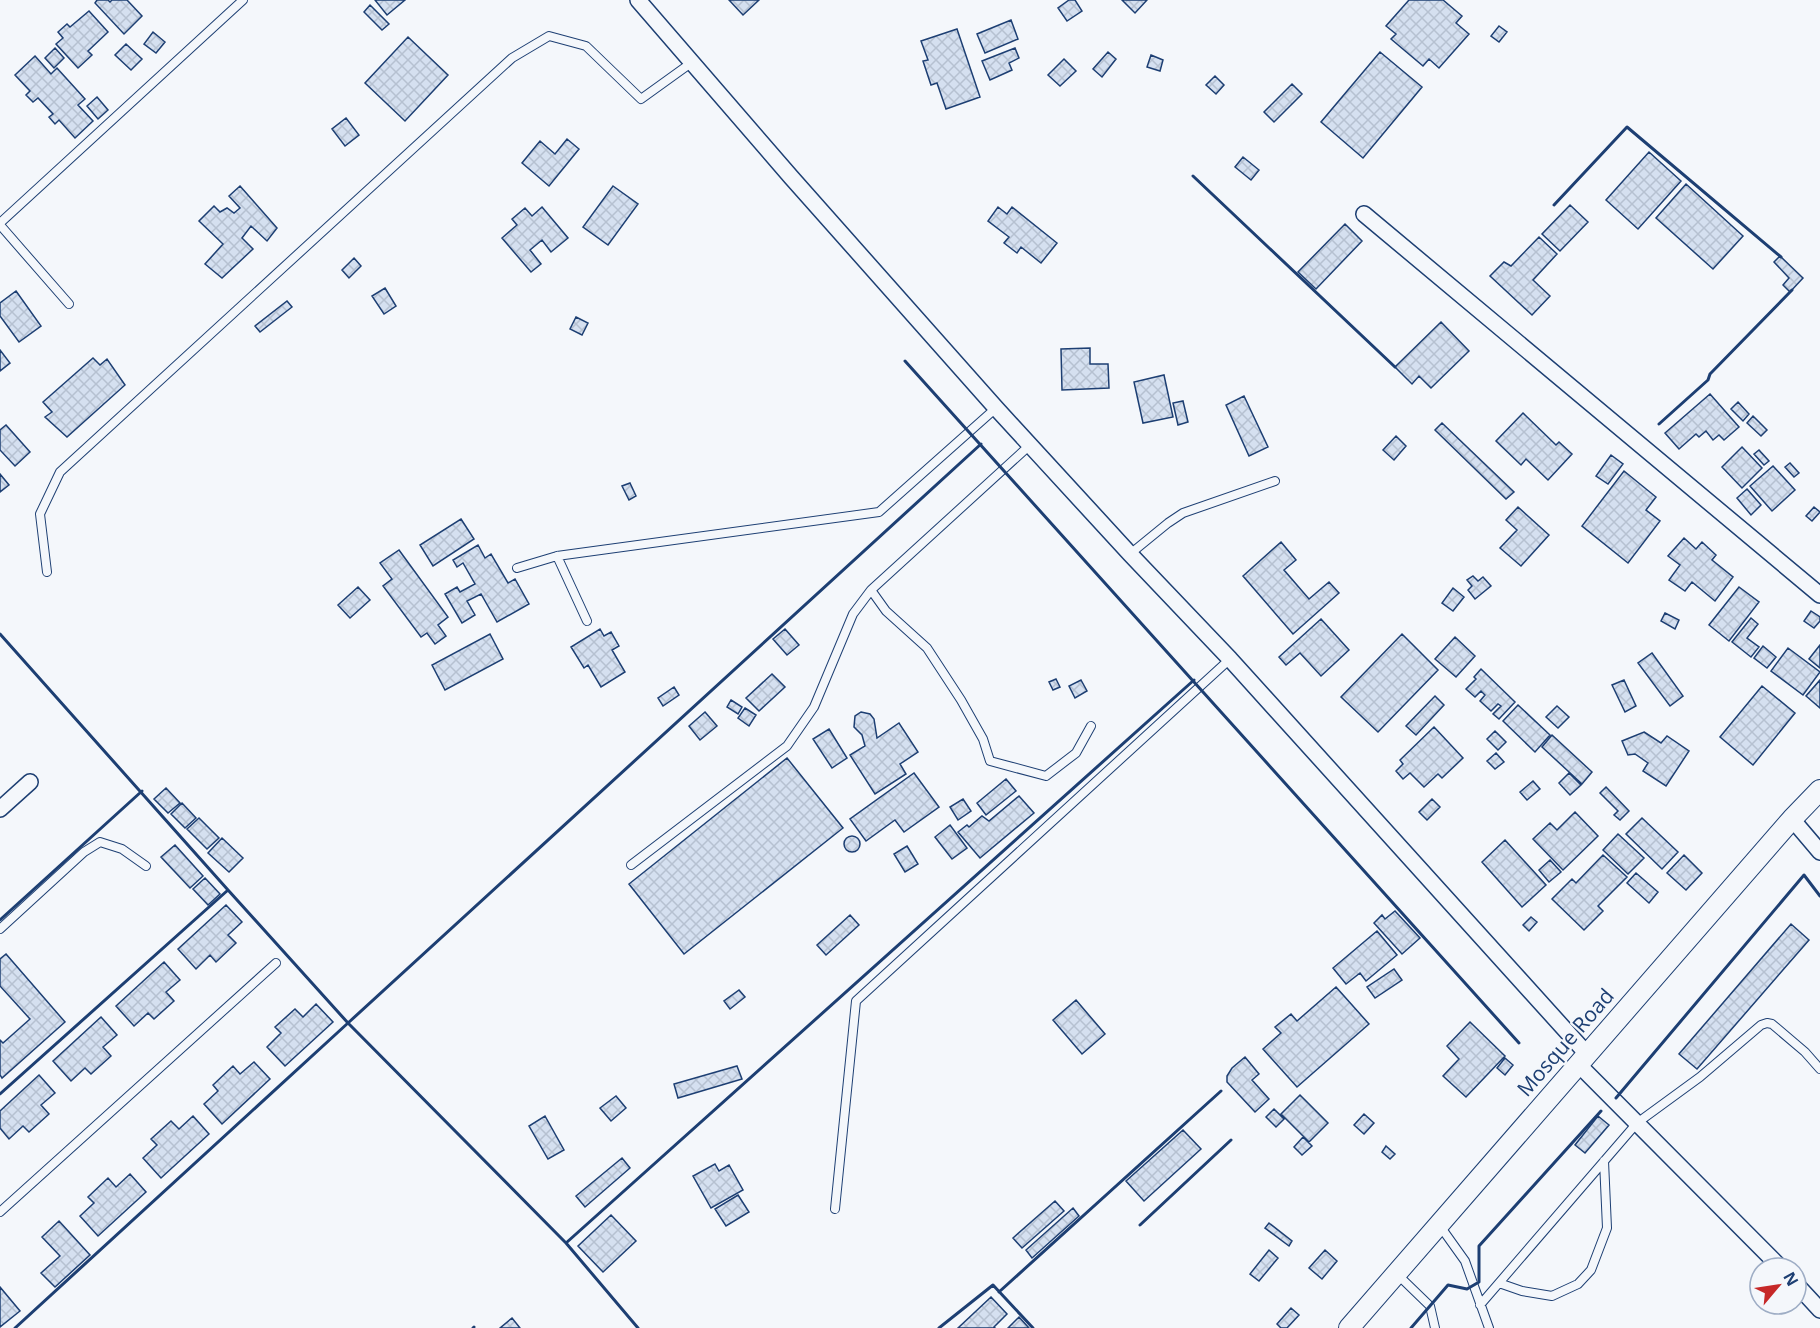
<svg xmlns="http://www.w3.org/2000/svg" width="1820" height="1328" font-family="'Open Sans',sans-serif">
  <defs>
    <pattern id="building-cross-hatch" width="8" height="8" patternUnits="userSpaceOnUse" patternTransform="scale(1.5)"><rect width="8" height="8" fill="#d5e0f0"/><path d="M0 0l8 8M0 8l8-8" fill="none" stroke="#b6c1d1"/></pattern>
  </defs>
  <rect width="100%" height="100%" fill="#f4f7fb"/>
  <path fill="url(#building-cross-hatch)" stroke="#1d3f73" stroke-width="1.5" d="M97,0H108L110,2L112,0H127L142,16L124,34L95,3Z
    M375,0H405L387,15Z
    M729,0H759L743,15Z
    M1069,0H1075L1082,11L1067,21L1058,8Z
    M1122,0H1147L1135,13Z
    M1409,0H1443L1462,16L1456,23L1469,34L1439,68L1429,59L1423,66L1391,39L1396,34L1386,26Z
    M370,5L389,24L382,30L364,12Z
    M89,11L108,32L88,51L92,55L78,68L56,44L63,38L58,32L67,24L70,27Z
    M1011,20L1018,39L985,53L977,34Z
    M1499,26L1507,32L1499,42L1491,36Z
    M957,29L980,97L946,109L937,83L931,85L923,61L928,60L921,41Z
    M153,32L165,42L156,53L144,44Z
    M408,37L448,75L405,121L365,83Z
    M126,44L142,59L131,70L115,55Z
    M55,48L64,58L54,68L45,58Z
    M1015,48L1019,58L1009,63L1012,70L990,80L982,61Z
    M1108,52L1116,59L1102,77L1093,69Z
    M1380,52L1422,87L1363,158L1321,122Z
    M1151,55L1163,60L1160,71L1147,67Z
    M35,56L51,74L57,68L85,99L78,105L93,121L75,138L59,120L55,124L49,117L53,114L38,98L33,102L26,95L30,91L15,75Z
    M1064,59L1076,71L1060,86L1048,75Z
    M1215,76L1224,85L1216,94L1206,85Z
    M1292,84L1302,94L1274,122L1264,112Z
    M97,97L108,110L98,119L87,106Z
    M346,118L359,135L345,146L332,129Z
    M567,139L579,149L549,186L522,163L540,141L555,154Z
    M1649,152L1681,181L1638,229L1606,200Z
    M1243,157L1259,170L1251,180L1235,167Z
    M1686,184L1743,236L1713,269L1656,218Z
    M240,186L277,228L267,241L251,226L242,238L253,249L222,278L205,264L223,244L199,221L214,206L220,212L227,208L234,213L240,208L229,196Z
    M613,186L638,204L608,245L583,227Z
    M1570,205L1588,222L1560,251L1542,234Z
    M542,207L568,238L551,252L542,240L530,250L541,264L531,272L502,238L517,225L512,219L525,208L532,216Z
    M998,207L1007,214L1012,207L1057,243L1041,263L1021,247L1017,253L1004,243L1009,237L988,221Z
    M1345,224L1362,241L1316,289L1298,272Z
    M1539,237L1557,254L1533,280L1550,296L1532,315L1490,276L1504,262L1511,266Z
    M1780,256L1803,278L1790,292L1783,285L1789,278L1774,262Z
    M354,258L361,266L349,278L342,270Z
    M385,288L396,306L384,314L372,296Z
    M16,291L41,326L19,342L0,316V303Z
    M287,301L292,307L260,332L255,326Z
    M576,317L588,323L582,335L570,329Z
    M1441,322L1469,351L1431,388L1419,376L1412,384L1395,367Z
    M1090,348V364H1108L1109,388L1062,390L1061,349Z
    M0,350L10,363L0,371Z
    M93,358L100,365L107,359L125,385L67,437L45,417L52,412L43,402Z
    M1164,375L1173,417L1143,423L1134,382Z
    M1710,394L1739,427L1724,440L1719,435L1713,440L1706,431L1699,437L1696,434L1679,449L1665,433Z
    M1244,396L1268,447L1249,456L1226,405Z
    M1183,401L1188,422L1178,425L1173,403Z
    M1738,402L1749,414L1743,421L1731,409Z
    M1523,413L1556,445L1559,442L1572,454L1548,480L1526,459L1521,465L1496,441Z
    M1753,416L1767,430L1761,436L1747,423Z
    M1442,423L1514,492L1506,499L1435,430Z
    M6,425L30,452L15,466L0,450V430Z
    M1396,436L1406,446L1394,460L1383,450Z
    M1742,447L1762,468L1742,488L1722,467Z
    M1759,450L1769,461L1764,465L1754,454Z
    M1611,455L1623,464L1608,484L1596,476Z
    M1790,463L1799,473L1794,477L1785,467Z
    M1773,466L1795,490L1772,511L1750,486Z
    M1624,471L1656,497L1646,510L1660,521L1628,563L1582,526Z
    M0,474L9,485L0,492Z
    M630,483L636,496L629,500L622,486Z
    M1747,489L1761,505L1751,515L1737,498Z
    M1518,507L1549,535L1521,566L1500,548L1517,530L1506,520Z
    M1814,507L1820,512L1812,521L1806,516Z
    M461,519L474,539L433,566L420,545Z
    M1684,538L1696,549L1702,542L1716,555L1712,560L1733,577L1715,601L1692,582L1685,591L1669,580L1680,565L1668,556Z
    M1281,542L1296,560L1284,570L1309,599L1329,582L1339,593L1293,634L1243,576Z
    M478,545L485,558L491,554L508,583L515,579L529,604L497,622L481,594L467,601L475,615L462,623L445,594L457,587L460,592L475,584L463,563L457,567L453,560Z
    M399,550L448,617L438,625L446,636L435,644L427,633L421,637L383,586L392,579L380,563Z
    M1473,576L1478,581L1483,577L1491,586L1475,599L1468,590L1472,586L1467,580Z
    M358,587L370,600L350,618L338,605Z
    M1739,587L1759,602L1729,641L1709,625Z
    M1453,588L1464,597L1453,611L1442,603Z
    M1811,611L1820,617V621L1814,628L1804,621Z
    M1665,613L1679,620L1675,629L1661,621Z
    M1751,618L1758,624L1747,638L1759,647L1751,657L1732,642Z
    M1321,619L1349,650L1321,676L1300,653L1286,665L1279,657Z
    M600,629L604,636L611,632L619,646L612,650L625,672L601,687L588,665L584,668L571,647Z
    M785,629L799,645L787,655L773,639Z
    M490,634L503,659L445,690L432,665Z
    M1402,634L1438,670L1378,732L1341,697Z
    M1455,637L1475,656L1456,677L1435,659Z
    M1820,645V668L1809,659Z
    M1763,646L1776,657L1767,668L1754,658Z
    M1788,648L1820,672L1803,695L1771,671Z
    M1652,653L1683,696L1670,706L1638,663Z
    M1481,669L1515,702L1499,719L1493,714L1501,706L1498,704L1491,711L1480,701L1485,695L1481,691L1475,697L1466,689L1476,679L1474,677Z
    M772,674L785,687L759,711L746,698Z
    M1056,679L1060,687L1053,690L1049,682Z
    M1081,680L1087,691L1075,698L1069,686Z
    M1624,680L1636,706L1625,712L1612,685Z
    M1820,680V708L1806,696Z
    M1762,686L1795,713L1753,765L1720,737Z
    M674,687L679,695L663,706L658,698Z
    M1435,696L1444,705L1416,735L1406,726Z
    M731,700L742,707L738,714L727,707Z
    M1518,705L1550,735L1535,752L1503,721Z
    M1557,706L1569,717L1558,728L1546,717Z
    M745,708L756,715L749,726L738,718Z
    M705,712L717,726L700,740L689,726Z
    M861,712L870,714L874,719L877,738L899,723L918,752L900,764L906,774L875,794L850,755L865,746L862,735L854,727L855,716Z
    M1434,727L1463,758L1442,778L1438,774L1424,787L1410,773L1403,779L1396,771L1403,764L1400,760Z
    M829,729L847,758L832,768L813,739Z
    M1495,731L1506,742L1498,750L1487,739Z
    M1644,732L1661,743L1667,736L1689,751L1666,786L1643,771L1648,763L1635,754L1628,755L1622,741Z
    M1552,735L1592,772L1582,784L1542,747Z
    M1496,753L1504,762L1495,769L1487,761Z
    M787,758L843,828L684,954L629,884Z
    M914,773L939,807L904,832L895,820L866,841L850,819Z
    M1569,773L1581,785L1570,795L1559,783Z
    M1006,779L1016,791L986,815L977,803Z
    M1533,781L1540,789L1527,800L1520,792Z
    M1606,787L1629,811L1620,820L1614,815L1618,811L1600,793Z
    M166,788L180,803L168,813L154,799Z
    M1019,796L1034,813L980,858L958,832L967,825L969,827L982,816L989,821Z
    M963,799L971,811L958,820L950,807Z
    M1432,799L1440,807L1427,820L1419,812Z
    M182,803L196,818L185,828L171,814Z
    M1575,812L1598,836L1563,870L1533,839L1550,823L1557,830Z
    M199,818L219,838L207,849L187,829Z
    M1642,818L1678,852L1662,869L1626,834Z
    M950,825L967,848L952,859L935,837Z
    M1618,834L1644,858L1628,874L1603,850Z
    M844 844a8 8 0 1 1 16 0a8 8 0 1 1-16 0Z
    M222,838L243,858L229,872L208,853Z
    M1505,840L1546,885L1522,907L1482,862Z
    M175,845L203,876L190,888L161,857Z
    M907,846L918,864L905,872L894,854Z
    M1603,855L1627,877L1598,906L1603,911L1584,930L1552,899L1572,879L1576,883Z
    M1684,855L1702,873L1686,890L1667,873Z
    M1550,860L1561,872L1549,882L1539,870Z
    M1636,873L1658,892L1649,903L1627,883Z
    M205,878L220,894L208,905L193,889Z
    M226,905L242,922L228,935L236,943L216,962L210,955L196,969L178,949Z
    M1395,911L1420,938L1402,954L1374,923L1382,915L1385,919Z
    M850,915L859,925L826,955L817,945Z
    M1531,917L1537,922L1529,931L1523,925Z
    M1791,924L1809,940L1697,1069L1679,1054Z
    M1377,931L1397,955L1366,981L1360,973L1346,984L1333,968Z
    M6,954L65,1022L2,1078L0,1075V1040L3,1043L30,1019L0,986V959Z
    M164,962L180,980L166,992L174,1001L154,1019L148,1013L134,1026L116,1006Z
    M1394,969L1402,980L1375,998L1367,987Z
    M1336,987L1369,1024L1297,1087L1263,1049L1281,1033L1275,1027L1291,1014L1297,1021Z
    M739,990L745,997L730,1009L724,1001Z
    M1076,1000L1105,1034L1082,1054L1053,1020Z
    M316,1004L333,1022L285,1066L267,1047L281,1033L275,1027L295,1009L303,1017Z
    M101,1017L117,1035L103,1047L111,1056L91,1074L85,1068L71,1081L53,1061Z
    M1470,1022L1505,1056L1466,1097L1443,1076L1459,1059L1447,1046Z
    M1245,1057L1259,1074L1252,1080L1269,1099L1255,1112L1227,1082V1076L1232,1068Z
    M1505,1058L1513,1065L1505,1075L1497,1068Z
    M254,1062L270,1079L222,1124L204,1104L218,1091L213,1085L233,1066L240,1074Z
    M737,1066L742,1079L678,1098L674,1084Z
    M39,1075L55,1093L41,1105L49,1114L29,1132L23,1126L9,1139L0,1128V1111Z
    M1300,1095L1328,1123L1309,1142L1281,1114Z
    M616,1096L626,1108L611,1121L600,1108Z
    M1274,1109L1284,1119L1276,1127L1266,1117Z
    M1364,1114L1374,1123L1364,1134L1354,1125Z
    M193,1116L209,1134L161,1178L143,1158L157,1145L151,1139L171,1121L179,1129Z
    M545,1116L564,1150L548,1159L529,1126Z
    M1598,1116L1609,1125L1585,1153L1575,1145Z
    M1183,1130L1201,1149L1144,1201L1126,1181Z
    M1303,1137L1312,1146L1302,1155L1294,1147Z
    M1386,1146L1395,1154L1390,1159L1382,1152Z
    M622,1158L630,1168L585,1207L576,1196Z
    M715,1164L719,1171L729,1165L743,1190L711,1208L693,1176Z
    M130,1174L146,1192L98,1236L80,1216L94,1203L88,1197L108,1178L116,1187Z
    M738,1195L749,1212L726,1226L715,1209Z
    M1055,1201L1064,1211L1022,1248L1013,1238Z
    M1073,1208L1079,1216L1032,1258L1026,1250Z
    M611,1215L636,1241L603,1272L578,1246Z
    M59,1221L90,1255L55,1287L41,1273L60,1256L42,1237Z
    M1269,1223L1292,1241L1289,1246L1265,1228Z
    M1269,1250L1278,1258L1259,1281L1250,1274Z
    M1325,1250L1337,1261L1322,1279L1309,1268Z
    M0,1287L20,1311L0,1327Z
    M991,1297L1007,1314L994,1327L995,1328H958Z
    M1291,1308L1299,1315L1287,1328H1281L1277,1324Z
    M1019,1317L1029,1328H1008Z
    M512,1318L520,1328H500Z"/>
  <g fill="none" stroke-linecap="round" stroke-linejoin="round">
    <g stroke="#1d3f73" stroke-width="10">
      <path id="service" d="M0,223L243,0
        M0,225L69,304
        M1030,445L871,590L886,611L927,648L961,700L983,739L990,761L1046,776L1076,753L1091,726
        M1130,554L1168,523L1183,513L1275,481
        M557,556L587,621
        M517,568L557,556L879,512L996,408
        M47,572L40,514L60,472L512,58L549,36L586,46L641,99L691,63
        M631,865L787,746L814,707L853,614L871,590
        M0,929L84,852L100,842L122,849L146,866
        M835,1209L856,1001L1230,659
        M0,1212L276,963
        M1440,1226L1465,1261L1489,1328
        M1398,1275L1430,1306L1435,1328
        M1499,1283L1522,1291L1552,1296L1578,1284L1591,1270L1607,1228L1604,1161
        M1480,1305L1637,1123L1700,1077L1761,1025L1767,1023L1772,1024L1805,1052L1820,1069"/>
    </g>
    <g stroke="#1d3f73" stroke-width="18">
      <path id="minor" d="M638,0L791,177L996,408L1130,554L1230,659L1587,1054
        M1364,214L1820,595
        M0,809L30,782
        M1792,819L1820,852
        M1578,1064L1781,1268
        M1796,1284L1820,1310"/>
    </g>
    <g stroke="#1d3f73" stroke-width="22">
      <path id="tertiary" d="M1349,1328L1792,819L1820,790"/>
    </g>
    <use href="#service" stroke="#f4f7fb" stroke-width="8"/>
    <use href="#minor" stroke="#f4f7fb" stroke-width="15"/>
    <use href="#tertiary" stroke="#f4f7fb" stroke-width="20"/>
    <path stroke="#1d3f73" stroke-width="3" d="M1193,176L1395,367
      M1554,205L1627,127L1781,257
      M905,361L1519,1043
      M1659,424L1708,380L1710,374L1792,290
      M0,634L228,890
      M0,920L142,791
      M0,1094L228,890L348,1023L15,1328
      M1616,1098L1804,875L1820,896
      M1140,1225L1231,1140
      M566,1243L1194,680
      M999,1292L1221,1091
      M473,1328L474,1327
      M638,1328L566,1243L348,1023L981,444
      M939,1328L993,1285L1033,1328
      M1411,1328L1448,1285L1467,1289L1479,1282V1246L1601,1111"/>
  </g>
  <g text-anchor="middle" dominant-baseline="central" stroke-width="4.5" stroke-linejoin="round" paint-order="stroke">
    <g font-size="21" fill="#1d3f73" stroke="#f4f7fb">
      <text transform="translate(1565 1042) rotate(-49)">Mosque Road</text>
    </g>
  </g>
  <g transform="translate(1778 1286) rotate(61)"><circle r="28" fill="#f4f7fb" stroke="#9eadc5" stroke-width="1.5"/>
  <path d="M0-4.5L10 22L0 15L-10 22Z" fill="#c62828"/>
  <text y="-9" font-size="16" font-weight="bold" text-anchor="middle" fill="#1d3f73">N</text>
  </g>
</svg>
